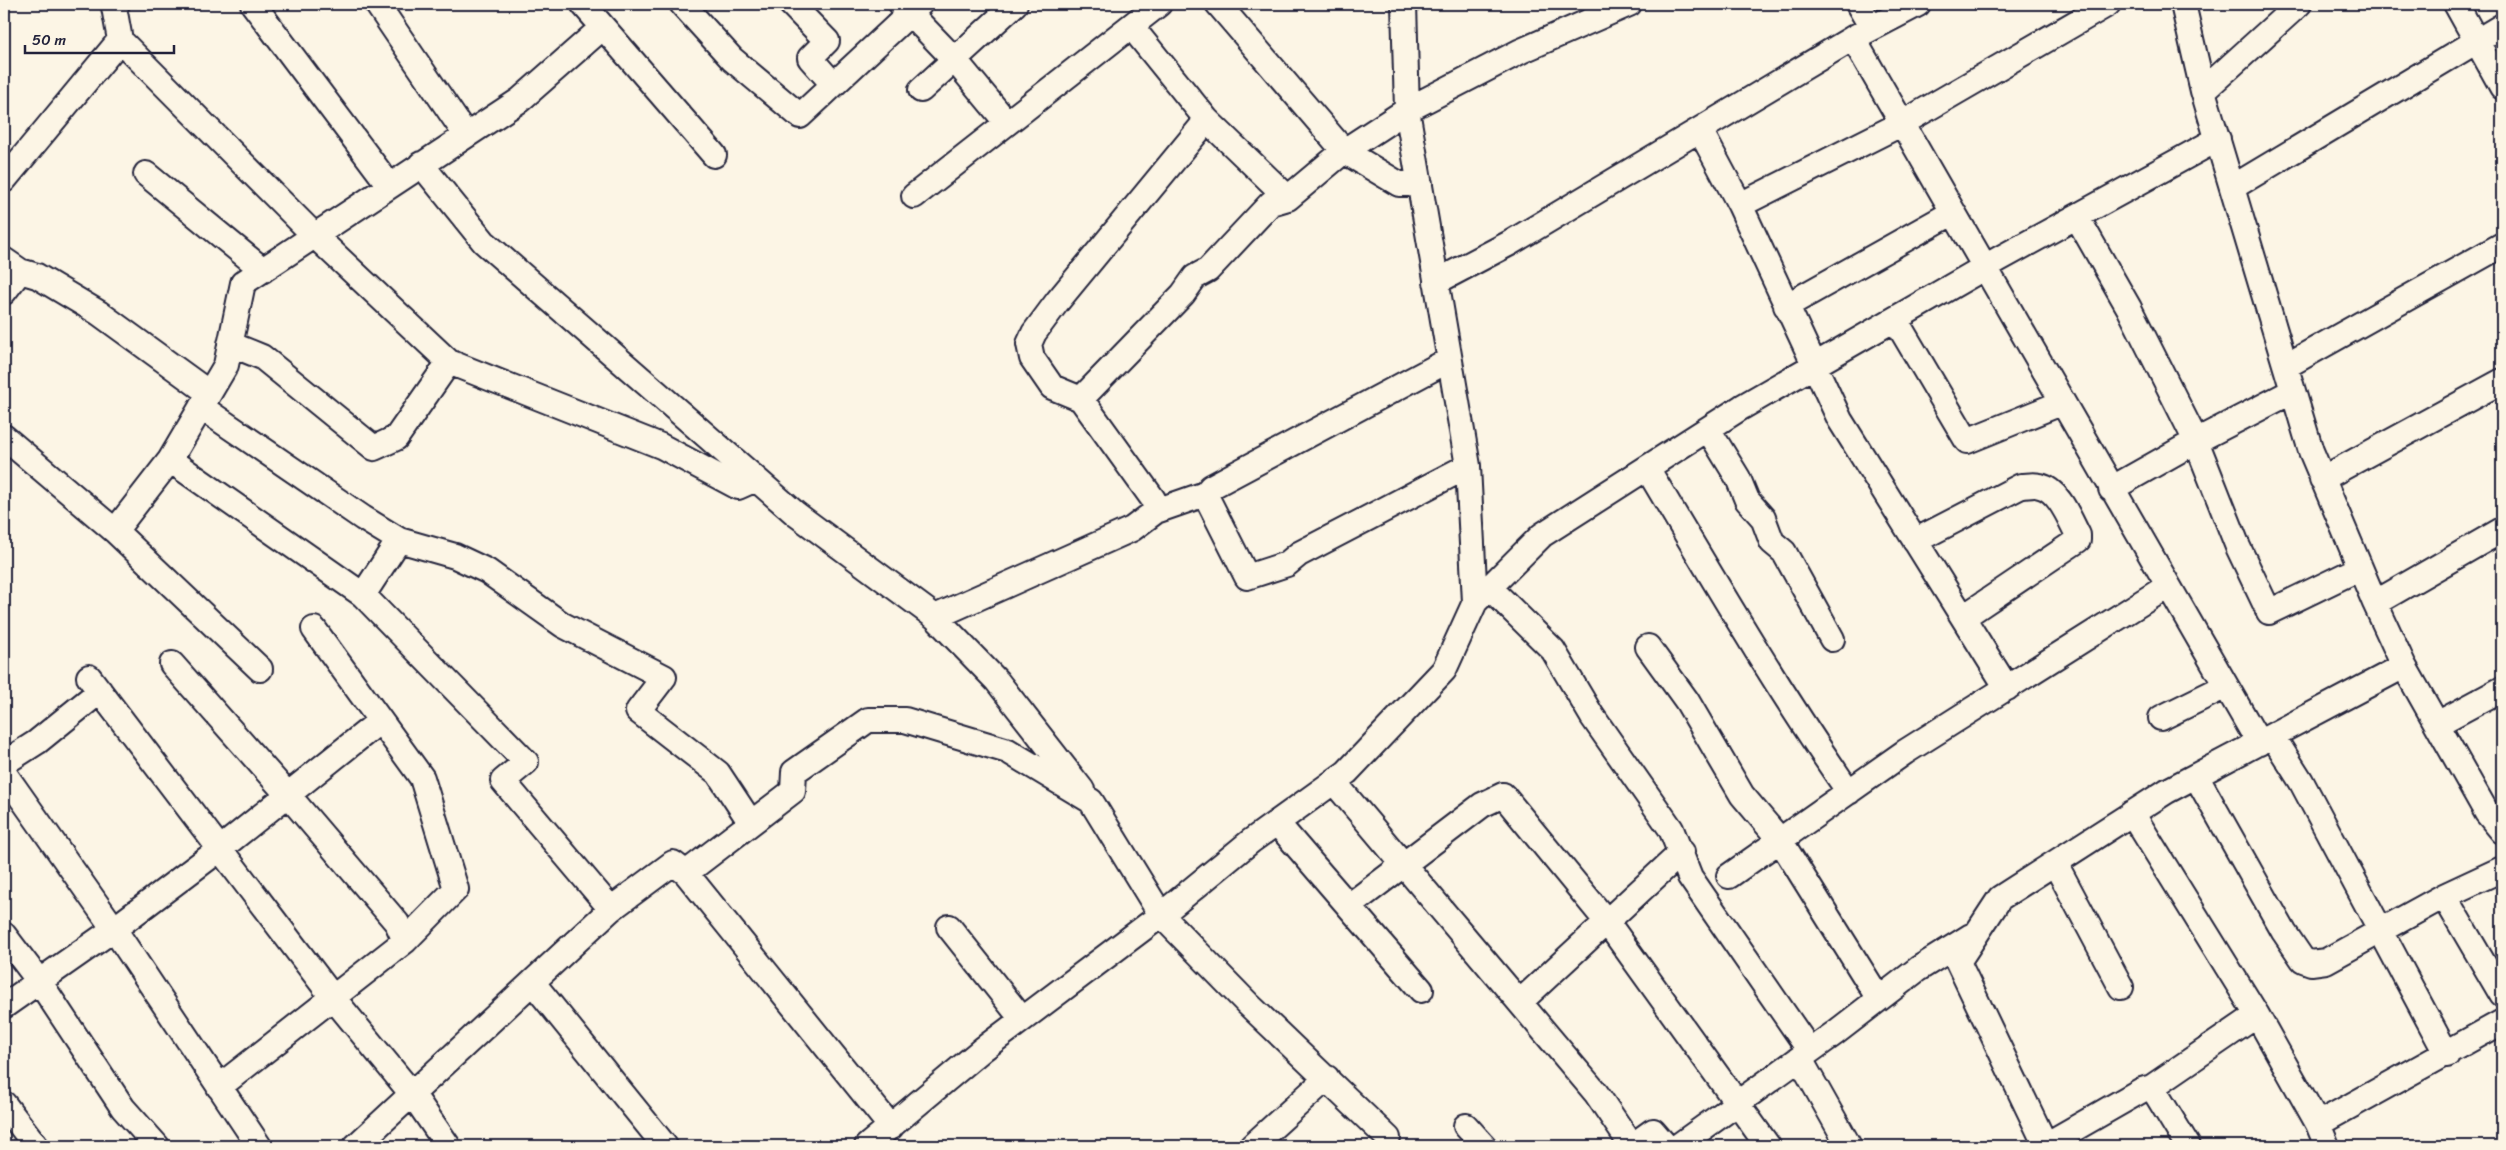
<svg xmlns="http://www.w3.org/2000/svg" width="2506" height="1150" font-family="Sriracha,sans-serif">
  <rect width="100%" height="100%" fill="#fcf5e5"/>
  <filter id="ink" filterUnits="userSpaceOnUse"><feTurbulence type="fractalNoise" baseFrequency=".02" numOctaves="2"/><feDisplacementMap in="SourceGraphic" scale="10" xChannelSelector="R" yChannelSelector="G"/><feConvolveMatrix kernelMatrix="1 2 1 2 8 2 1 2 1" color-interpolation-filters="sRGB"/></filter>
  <g filter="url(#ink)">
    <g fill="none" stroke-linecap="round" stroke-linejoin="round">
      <g stroke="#22223b" stroke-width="28">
        <path id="street" d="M253,4L389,185
          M377,4L466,135
          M583,4L603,27
          M682,4L732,59L800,116L920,4
          M791,4L827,41L810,58L833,84
          M901,4L954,59L1007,123
          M1218,4L1344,151L1399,184H1420
          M1858,4L1872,28
          M1918,4L1853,38L2259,743
          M2183,4L2203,91L2311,451L2375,603L2404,666L2487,813L2502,831
          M2456,4L2502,87
          M120,40L314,235L449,362L661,446L738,487L756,479L484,242L421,164
          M921,90L1015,4
          M2203,91L2299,4
          M1700,130L1740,205L1840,420L2007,688
          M146,174L263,270
          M4,180L120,40L114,7L117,4
          M2233,187L2502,26
          M914,196L1159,4
          M1288,198L1344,151L1407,110L1521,51L1629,4
          M1740,205L1901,124L2108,4
          M2077,217L2129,308L2196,441L2238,547L2269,612L2360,568
          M4,260L20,271L37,276L99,313L209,393
          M1436,282L1510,243L1853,38
          M4,292L20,271
          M1786,306L1952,213
          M1895,319L1967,441L2061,403
          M230,344L262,357L374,448L396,438L449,362
          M2286,366L2502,245
          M1081,399L1183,294L1195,277L1208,270L1271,203L1288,198L1207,120L1131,26
          M201,407L363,518L399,540L455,556L487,571L563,625L664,677L638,711L718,773L751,823
          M1708,429L1738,478L1747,500L1763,518L1772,542L1784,552L1832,639
          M4,437L115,531L260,669
          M170,460L363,595L526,762L503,781L611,909
          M1647,468C1712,577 1776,687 1849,792
          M756,479L796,514L935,617L997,681L1082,790
          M2322,479L2502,381
          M2111,489L2196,441L2293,391
          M1205,494L1247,577L1287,564L1299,554L1468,466
          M1156,511L1153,499L1081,399L1052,387L1032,358L1029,344L1034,333L1057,302L1207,120
          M115,531L170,460L226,365L243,283L520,100L603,27L714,155
          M1915,541L2021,486C2027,486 2035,484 2040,486C2059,490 2070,520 2078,535V540L1965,616
          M1489,587L1553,650L1592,716L1671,829L1690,877L1810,1051
          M363,595L399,540
          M1475,602L1542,535L1742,407L1999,259L2218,139
          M2375,603L2502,530
          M935,617L1132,529L1156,511L1205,494L1211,487L1449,360
          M1648,647L1687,701L1742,795L1780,840L1879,999
          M172,664L288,795L397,923L405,941
          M89,677L334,999L413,1095L448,1146
          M2161,718L2226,686
          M2437,724L2502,689
          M2278,733L2277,743L2301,781L2447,1055
          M4,763L37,742L100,691
          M4,773L114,929L259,1146
          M2196,776L2284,932L2303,960L2311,963L2326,961L2444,896L2502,869
          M1334,782L1596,1093L1632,1146
          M2132,813L2257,1015L2318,1124L2327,1146
          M1277,823L1421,990
          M2055,863L2121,987
          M686,873L891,1127
          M1729,876L1905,752L2168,586
          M2444,896L2502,995
          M1349,906L1482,805L1503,795L1607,922L1768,1146
          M949,927L1022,1019
          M4,935L39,981L123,1108L157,1146
          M533,983L665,1146
          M1520,1002L1682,852
          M4,1006L114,929L220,849L380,721
          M1800,1059L1849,1146
          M219,1087L405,941L456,889L422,778L314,629
          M2152,1087L2188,1146
          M4,1104L36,1146
          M2318,1124L2502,1022
          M1466,1126L1484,1146
          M2046,1145L2142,1090L2152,1087L2257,1015
          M356,1146L611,909L673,863L686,873L793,791L794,772L868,720H905L1008,751L1091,801L1161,915L1248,1004L1388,1138
          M867,1146L983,1049L1161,915L1251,841L1347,772L1444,670L1475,602L1468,466L1407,110L1404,4
          M1252,1146L1327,1078
          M1632,1146L1653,1131L1666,1146
          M1678,1146L1835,1033L1918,969L1971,936
          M2046,1146L1958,962L2000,898L2167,791L2404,666"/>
      </g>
      <use href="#street" stroke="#fcf5e5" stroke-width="24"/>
    </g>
  </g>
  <rect width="2506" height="1150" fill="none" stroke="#fcf5e5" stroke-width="20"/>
  <rect x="10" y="10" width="2486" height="1130" fill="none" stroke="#22223b" stroke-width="2" filter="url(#ink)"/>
  <path d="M25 45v8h149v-8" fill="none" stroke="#22223b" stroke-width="2.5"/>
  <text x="32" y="45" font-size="15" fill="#22223b" stroke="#fcf5e5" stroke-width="4" paint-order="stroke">50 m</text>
</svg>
